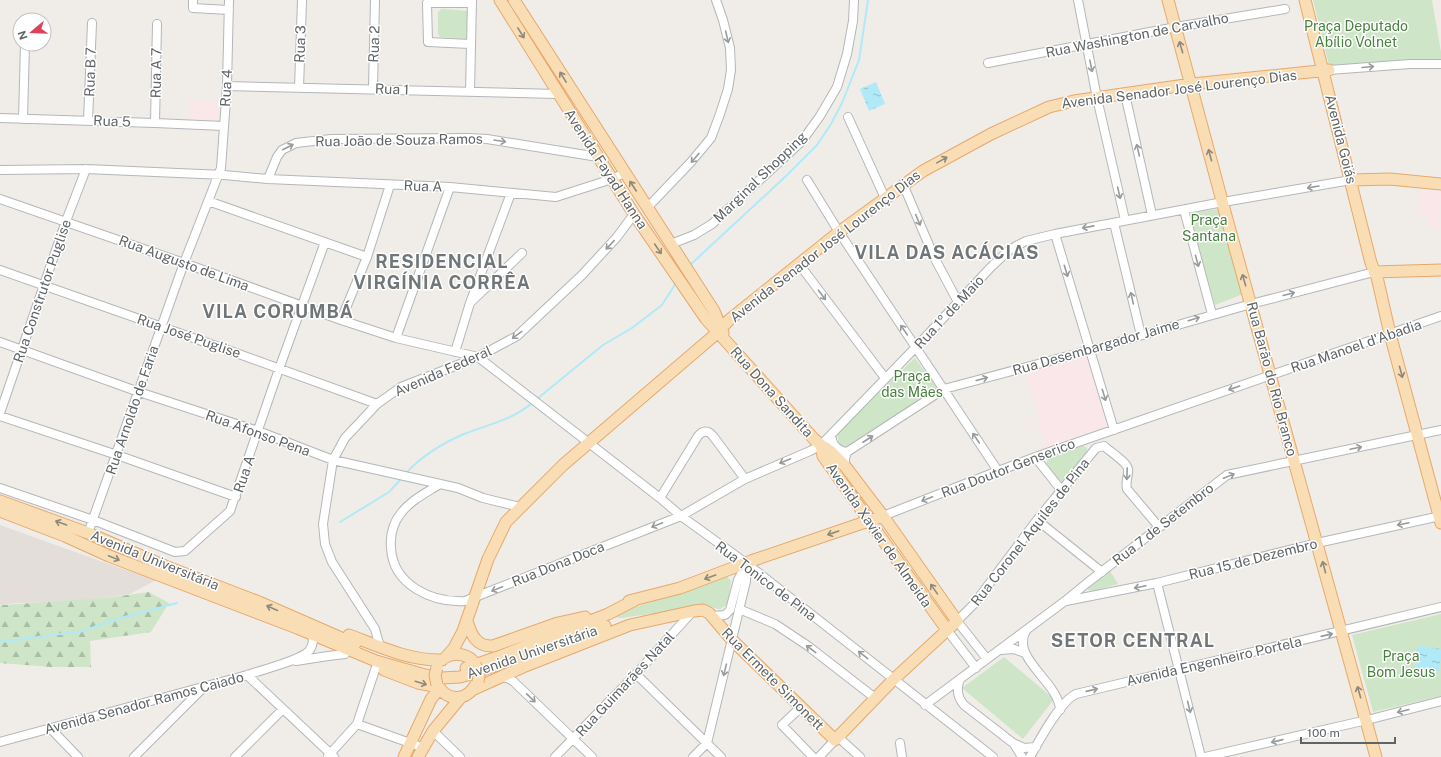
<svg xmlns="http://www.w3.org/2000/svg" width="1441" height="757" font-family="'Public Sans',sans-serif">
  <defs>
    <pattern id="forest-firs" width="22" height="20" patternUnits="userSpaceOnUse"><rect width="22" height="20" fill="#cee5c7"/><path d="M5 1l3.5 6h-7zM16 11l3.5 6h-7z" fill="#aabda5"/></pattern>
    <pattern id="water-ripples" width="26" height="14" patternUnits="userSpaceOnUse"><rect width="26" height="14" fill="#b0e9f8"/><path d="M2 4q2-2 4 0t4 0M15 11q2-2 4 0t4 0" fill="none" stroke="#92c0cd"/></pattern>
  </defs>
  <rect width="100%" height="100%" fill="#f0ede8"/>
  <path fill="#e3deda" d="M0,525L117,567L156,580L130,594L78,602L18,603L0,605Z"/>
  <path fill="#fae7ea" d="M190,102H218L217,118L212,120L190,119Z
    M1419,191L1441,192L1439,227L1427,228L1429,215H1418Z
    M1088,354L1109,429L1046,449L1026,372Z"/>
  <path fill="#cee5c7" d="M1313,0H1432L1441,52V63L1330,69Z
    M442,9L468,11V37L466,39L440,37L438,34V12Z
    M1220,209L1243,294L1215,305L1189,213Z
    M915,358L937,388L850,447L846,449L840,448L837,434L875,395Z
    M1081,445L1087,448L1088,454L1064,482L1059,483L1046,464L1048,459Z
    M1110,571L1118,584L1093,591L1088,590L1089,584Z
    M726,575L731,581L728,604L720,609L694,605L658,615L650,614L621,618L613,617L619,612L683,592Z
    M1441,614V696L1373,712L1352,635Z
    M1004,657L1054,699L1023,739L962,688Z"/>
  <path fill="url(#forest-firs)" d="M149,592L169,603L151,632L90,641L91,667H51L0,663V606L3,605L106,598Z"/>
  <path fill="url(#water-ripples)" d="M876,82L885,104L869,111L860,89Z
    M1421,646L1441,649C1441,663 1441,671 1431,680L1417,673C1414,662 1415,658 1417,647Z"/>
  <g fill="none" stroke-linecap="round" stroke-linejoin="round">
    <path stroke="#b0e9f8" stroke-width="2" d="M690,265L785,177L817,145L831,124L842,103L859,60L868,0
      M537,399L603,345L632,328L662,305L676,283
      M406,473C422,456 443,443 464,434C489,424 513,420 533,402
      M340,522L389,492L402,478
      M0,642L83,631L117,619L177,603"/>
    <g stroke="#b3b7b9" stroke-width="10">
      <path id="minor" d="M193,0V8L229,10
        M1078,0L1097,98L1125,220
        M470,44L428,42L427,3H472
        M988,63L1176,27L1285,9
        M1329,70L1410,64H1441
        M227,86L558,94
        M299,88L302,0
        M373,88L375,0
        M470,92L472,0
        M1125,94L1152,215
        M848,117L885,198
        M0,118L155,123L224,126
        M23,119L25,44
        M88,121L92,23
        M155,123L157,24
        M0,170L86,169L224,175L268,179L450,187L556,197L612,179L624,173
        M268,179L277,157L282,150L296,143L331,139L468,138L487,139L598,157
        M807,180L839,232L998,471
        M903,184L934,257L958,302
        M0,199L184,263L341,320L396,338L478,357L660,498L681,516L746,563L993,757
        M208,201L367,257
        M647,208L691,162L711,138L720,114L728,89L731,70L730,48L723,20L716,0
        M1184,210L1212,314
        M1114,223L1141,335
        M1055,234L1114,430
        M671,244L694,235L712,224L802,141L820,116L837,87L847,54L853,21L854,0
        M799,264L885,378
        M0,270L236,353L377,404
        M472,301L522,253
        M341,320L367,257L390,185
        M396,338L450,187
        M0,342L139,392L258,431L333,460L458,488L483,498L520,507
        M455,352L470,303L511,193
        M0,413L66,221L86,169
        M0,416L117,455L236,497
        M831,435C832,445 837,451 847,452
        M1104,446C1109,451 1127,462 1128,469C1129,475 1125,482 1127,489L1159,527
        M1035,457L1062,491
        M845,466V459L847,452L944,389L1094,349L1251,304L1374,272
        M440,484C426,493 411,500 401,513C393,523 390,536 391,548C393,585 432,603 465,601L681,516L745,479L810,451L821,445L916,347L992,266L1007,252L1016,246L1026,241L1055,234L1223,202L1351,180
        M0,488L93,520L175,552L185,551L230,511L279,369L325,242
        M660,498L698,436C703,430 708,430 713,436L745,479
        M883,516L998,471L1041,455L1441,316
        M1037,520L1102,572
        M88,533L184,263L221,168L227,86L229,0
        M1157,583L1201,757
        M1066,601L1157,583L1317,543L1441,516
        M739,609L775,624L808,646L875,698
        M712,616L725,615L730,610L738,580L745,566
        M947,630L976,668
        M1026,631C1010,658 1059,682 1060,710
        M380,647L375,629L332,562L325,544L323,524L333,460L345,438L377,404L401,387L478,357L517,336L582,275L617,237L634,214
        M1000,650L1014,649L1025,653
        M987,659L957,621L974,604L1037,520L1096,448L1104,446
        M296,661L328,656L345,654
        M636,674L721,757
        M247,675L334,757
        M500,677L507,678L513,681L592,757
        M960,679C956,689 957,697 964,705L1013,743L1024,748L1036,747
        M925,705L1065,601L1087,583L1227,475L1441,430
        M801,707L782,725L813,757
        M357,724L424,748
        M51,729L78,757
        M433,731L460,757
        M838,737L860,757
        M0,742L247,675C261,670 299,661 309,651C312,647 313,643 313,639
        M900,743L902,757
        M1014,744L1022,757
        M328,756L357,724L376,667
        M134,757L204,687
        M235,757L283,709
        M555,757L636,674L693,611
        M693,757L707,743L746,581V563
        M819,757L835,740
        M1030,757C1039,741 1060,701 1076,694L1441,607
        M1205,757L1367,720L1441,701"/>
    </g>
    <g stroke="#e7a86b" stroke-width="13">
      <path id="major" d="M514,0L714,311L723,333
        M1168,0L1225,212L1376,757
        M1305,0L1371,263L1377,277L1390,334L1441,523
        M1351,180L1390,179L1441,184
        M1374,272L1441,270
        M821,445L823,456L947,630
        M0,501L88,533L165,566L259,602L355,644
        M0,511L65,536L109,556L297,628L376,661L425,675L442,678L460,677L480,671L605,626
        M629,601L680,588L751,561L883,516
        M467,621C471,634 476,647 493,646L558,623L585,617
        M349,635C378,646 410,661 442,660
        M446,657L454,648L463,631L488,559L506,522L563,465L717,333L729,320L839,232L923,171L991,134L1049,107L1074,101L1192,84L1329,70
        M446,657C456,652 469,654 475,664
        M466,668L498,657L608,614L635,600
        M384,670L418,683L439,687
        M437,685C449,703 468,701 477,682
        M474,689L523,667L630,625L694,611L703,610L709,613L732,640L835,740L893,680L957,621L883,516L845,466L830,451L821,445L814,439L706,319L634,214L500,0
        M404,757L431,699L440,688
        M418,757L433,731L461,697"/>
    </g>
    <use href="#minor" stroke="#fff" stroke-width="8"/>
    <use href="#major" stroke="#f9deb5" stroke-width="11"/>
    <g stroke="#e7a86b" stroke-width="13" stroke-linecap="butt">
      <path id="major-bridge" d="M475,664L479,676L478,682
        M437,668L435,675L437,685"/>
    </g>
    <use href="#major-bridge" stroke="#f9deb5" stroke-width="11"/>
  </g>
  <defs><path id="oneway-shaft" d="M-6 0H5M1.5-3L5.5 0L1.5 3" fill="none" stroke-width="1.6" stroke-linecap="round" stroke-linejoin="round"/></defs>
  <g stroke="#8d897e">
    <use href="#oneway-shaft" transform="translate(521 33) rotate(58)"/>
    <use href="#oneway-shaft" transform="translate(1181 47) rotate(-106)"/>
    <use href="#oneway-shaft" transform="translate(563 77) rotate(-122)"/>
    <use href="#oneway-shaft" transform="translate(1210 155) rotate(-105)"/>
    <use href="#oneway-shaft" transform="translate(942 160) rotate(-29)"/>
    <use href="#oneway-shaft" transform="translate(633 186) rotate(-123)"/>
    <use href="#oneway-shaft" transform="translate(658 249) rotate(56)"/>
    <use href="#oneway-shaft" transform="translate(1244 280) rotate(-106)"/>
    <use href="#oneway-shaft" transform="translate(1401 372) rotate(75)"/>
    <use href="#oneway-shaft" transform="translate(61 523) rotate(-160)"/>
    <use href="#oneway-shaft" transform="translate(833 533) rotate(161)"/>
    <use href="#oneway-shaft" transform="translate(114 558) rotate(22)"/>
    <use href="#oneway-shaft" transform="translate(1324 567) rotate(-105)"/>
    <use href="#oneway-shaft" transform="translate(710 577) rotate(160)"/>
    <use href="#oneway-shaft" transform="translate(934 589) rotate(-125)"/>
    <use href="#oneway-shaft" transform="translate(272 608) rotate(-156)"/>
    <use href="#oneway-shaft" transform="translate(421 683) rotate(17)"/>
    <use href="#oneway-shaft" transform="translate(1359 692) rotate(-106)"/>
  </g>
  <g stroke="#979b9c">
    <use href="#oneway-shaft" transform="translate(727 37) rotate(77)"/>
    <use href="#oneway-shaft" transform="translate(1091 66) rotate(79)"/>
    <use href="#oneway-shaft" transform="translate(1368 67) rotate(-5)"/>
    <use href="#oneway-shaft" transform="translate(500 141) rotate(9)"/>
    <use href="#oneway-shaft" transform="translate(288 147) rotate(-27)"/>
    <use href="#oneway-shaft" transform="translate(1138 150) rotate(-103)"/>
    <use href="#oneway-shaft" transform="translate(695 158) rotate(130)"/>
    <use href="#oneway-shaft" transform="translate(1313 187) rotate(170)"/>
    <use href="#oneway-shaft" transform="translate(1119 193) rotate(77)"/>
    <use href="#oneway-shaft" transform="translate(918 220) rotate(67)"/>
    <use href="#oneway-shaft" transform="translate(1088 227) rotate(169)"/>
    <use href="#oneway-shaft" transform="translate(610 245) rotate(133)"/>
    <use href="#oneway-shaft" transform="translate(1197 261) rotate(75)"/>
    <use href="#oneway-shaft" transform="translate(1066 271) rotate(73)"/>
    <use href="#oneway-shaft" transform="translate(1289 294) rotate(-15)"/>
    <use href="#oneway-shaft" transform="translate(822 295) rotate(53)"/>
    <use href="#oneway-shaft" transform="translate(1132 298) rotate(-103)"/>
    <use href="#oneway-shaft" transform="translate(1194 319) rotate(-17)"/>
    <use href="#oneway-shaft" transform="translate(904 330) rotate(-124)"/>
    <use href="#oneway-shaft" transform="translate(517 335) rotate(144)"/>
    <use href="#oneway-shaft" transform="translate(982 379) rotate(-15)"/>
    <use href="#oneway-shaft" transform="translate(1234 388) rotate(161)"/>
    <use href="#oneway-shaft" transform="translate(1104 395) rotate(73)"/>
    <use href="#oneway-shaft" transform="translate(976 438) rotate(-124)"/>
    <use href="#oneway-shaft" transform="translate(868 439) rotate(-33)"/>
    <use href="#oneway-shaft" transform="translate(1356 448) rotate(-12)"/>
    <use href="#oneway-shaft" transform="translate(785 461) rotate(157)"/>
    <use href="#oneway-shaft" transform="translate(1127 474) rotate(92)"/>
    <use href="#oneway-shaft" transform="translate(1229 476) rotate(-22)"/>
    <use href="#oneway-shaft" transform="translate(927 499) rotate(158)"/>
    <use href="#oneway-shaft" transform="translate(1403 524) rotate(168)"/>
    <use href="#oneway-shaft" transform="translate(657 525) rotate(158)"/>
    <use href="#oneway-shaft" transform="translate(1140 587) rotate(168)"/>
    <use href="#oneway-shaft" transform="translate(497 589) rotate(158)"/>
    <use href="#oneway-shaft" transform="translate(1327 635) rotate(-13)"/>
    <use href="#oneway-shaft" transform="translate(811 649) rotate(-143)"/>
    <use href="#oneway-shaft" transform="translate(863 655) rotate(-142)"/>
    <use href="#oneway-shaft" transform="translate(725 670) rotate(104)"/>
    <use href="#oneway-shaft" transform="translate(1092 690) rotate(-13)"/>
    <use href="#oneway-shaft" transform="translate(531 698) rotate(44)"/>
    <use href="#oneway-shaft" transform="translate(1189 707) rotate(76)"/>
    <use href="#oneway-shaft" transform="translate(1403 711) rotate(166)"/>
    <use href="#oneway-shaft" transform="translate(1277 741) rotate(167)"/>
  </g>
  <g text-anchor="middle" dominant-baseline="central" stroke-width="3" stroke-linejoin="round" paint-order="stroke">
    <g font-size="14" fill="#48813d" stroke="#fff">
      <text x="1356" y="26">Praça Deputado<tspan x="1356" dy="16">Abílio Volnet</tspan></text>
      <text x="1209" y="220">Praça<tspan x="1209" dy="16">Santana</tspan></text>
      <text x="912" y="376">Praça<tspan x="912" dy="16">das Mães</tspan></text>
      <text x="1401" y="656">Praça<tspan x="1401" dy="16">Bom Jesus</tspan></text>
    </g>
    <g font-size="14" fill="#5f6567" stroke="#fff">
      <text transform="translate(1137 35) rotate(-11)">Rua Washington de Carvalho</text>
      <text transform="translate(300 44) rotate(-88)">Rua 3</text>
      <text transform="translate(374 44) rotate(-88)">Rua 2</text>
      <text transform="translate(90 72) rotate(-88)">Rua B 7</text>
      <text transform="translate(156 73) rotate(-89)">Rua A 7</text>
      <text transform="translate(226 88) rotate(-87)">Rua 4</text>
      <text transform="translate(392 89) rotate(2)">Rua 1</text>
      <text transform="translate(1179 89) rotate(-7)">Avenida Senador José Lourenço Dias</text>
      <text transform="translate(112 121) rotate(2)">Rua 5</text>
      <text transform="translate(1341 139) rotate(76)">Avenida Goiás</text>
      <text transform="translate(399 140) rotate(-1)">Rua João de Souza Ramos</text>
      <text transform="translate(606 169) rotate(57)">Avenida Fayad Hanna</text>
      <text transform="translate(760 177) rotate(-44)">Marginal Shopping</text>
      <text transform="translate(423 186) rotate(2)">Rua A</text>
      <text transform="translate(825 246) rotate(-38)">Avenida Senador José Lourenço Dias</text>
      <text transform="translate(184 263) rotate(20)">Rua Augusto de Lima</text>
      <text transform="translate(42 291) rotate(-71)">Rua Construtor Puglise</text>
      <text transform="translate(949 312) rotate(-47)">Rua 1º de Maio</text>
      <text transform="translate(189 336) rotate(19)">Rua José Puglise</text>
      <text transform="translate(1356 346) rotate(-19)">Rua Manoel d'Abadia</text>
      <text transform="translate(1096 347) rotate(-16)">Rua Desembargador Jaime</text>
      <text transform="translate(443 371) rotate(-24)">Avenida Federal</text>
      <text transform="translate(1272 379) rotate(75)">Rua Barão do Rio Branco</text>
      <text transform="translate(772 392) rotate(48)">Rua Dona Sandita</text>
      <text transform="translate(132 410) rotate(-71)">Rua Arnoldo de Faria</text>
      <text transform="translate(258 433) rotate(20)">Rua Afonso Pena</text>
      <text transform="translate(1008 468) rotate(-21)">Rua Doutor Genserico</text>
      <text transform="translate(244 474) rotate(-71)">Rua A</text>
      <text transform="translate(1163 524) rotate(-38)">Rua 7 de Setembro</text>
      <text transform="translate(1030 532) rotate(-52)">Rua Coronel Aquiles de Pina</text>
      <text transform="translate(879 535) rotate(55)">Avenida Xavier de Almeida</text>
      <text transform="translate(1253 559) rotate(-14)">Rua 15 de Dezembro</text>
      <text transform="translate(155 560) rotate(22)">Avenida Universitária</text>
      <text transform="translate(558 564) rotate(-22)">Rua Dona Doca</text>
      <text transform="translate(766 581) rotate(37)">Rua Tonico de Pina</text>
      <text transform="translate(532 652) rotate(-19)">Avenida Universitária</text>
      <text transform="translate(1214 661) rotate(-13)">Avenida Engenheiro Portela</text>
      <text transform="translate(773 679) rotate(45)">Rua Ermete Simonett</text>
      <text transform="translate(625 684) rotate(-47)">Rua Guimarães Natal</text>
      <text transform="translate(144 703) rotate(-15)">Avenida Senador Ramos Caiado</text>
    </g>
    <g font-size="18" font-weight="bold" letter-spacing="1" fill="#717779" stroke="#fff">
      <text x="947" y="252">VILA DAS ACÁCIAS</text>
      <text x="442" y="261">RESIDENCIAL<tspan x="442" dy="21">VIRGÍNIA CORRÊA</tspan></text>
      <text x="278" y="311">VILA CORUMBÁ</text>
      <text x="1133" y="640">SETOR CENTRAL</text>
    </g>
  </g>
  <g transform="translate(32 32) rotate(251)"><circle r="19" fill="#ffffff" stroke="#bfc1c2"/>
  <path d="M0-3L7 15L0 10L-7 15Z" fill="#dc4359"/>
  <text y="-6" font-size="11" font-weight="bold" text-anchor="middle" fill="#5f6567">N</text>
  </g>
  <path d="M1301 737v6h94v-6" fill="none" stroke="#5f6567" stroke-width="2"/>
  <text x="1307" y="737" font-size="12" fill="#5f6567" stroke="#ffffff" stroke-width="3" paint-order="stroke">100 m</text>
</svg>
